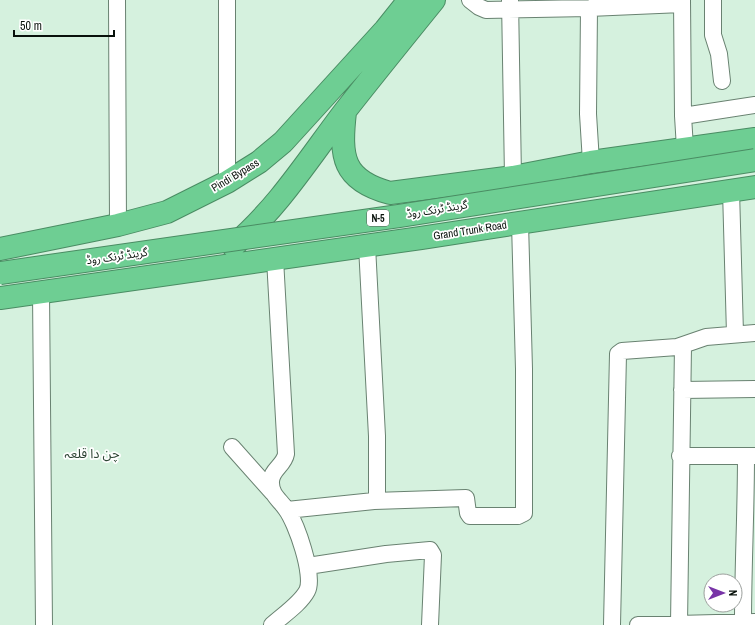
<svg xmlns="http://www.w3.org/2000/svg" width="755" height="625" font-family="'Archivo Narrow','Noto Sans Arabic',sans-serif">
  <rect width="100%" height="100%" fill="#d5f1de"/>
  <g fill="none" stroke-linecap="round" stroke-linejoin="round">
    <g stroke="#698271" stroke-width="18">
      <path id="street" d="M117,0L118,225
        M470,0L479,7L486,10L589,8L682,4
        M510,0L513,177
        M682,0L683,116L685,148
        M713,0V35L719,54L722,81
        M589,8L588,114L591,162
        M683,116L755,105
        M227,182V0
        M731,190L735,334
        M41,292L44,625
        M682,390L755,389
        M232,447L273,493
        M680,456H755
        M374,501L466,498L468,513L470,516H518L524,513V369L520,223
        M287,510L374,501L377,497V436L367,246
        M308,566L386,554L430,550L433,555L430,625
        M743,622C743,567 746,512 746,456
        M679,624L683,346
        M272,625C283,615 300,604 307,591C315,576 296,522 286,509C280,500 271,495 271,483C270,470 284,466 286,454L275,259
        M612,625L618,354L622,351L677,347L706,337L755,333
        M638,625L755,622"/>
    </g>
    <g stroke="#4a8c63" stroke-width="24">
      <path id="highway" d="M345,112C340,157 342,180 390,193L513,177L591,162L755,139
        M233,246C279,207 309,158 345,111C374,74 404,37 434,0
        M0,249L118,225L167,212L227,182L259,162L283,142L385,30L409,0
        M0,298L421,238L755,187"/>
    </g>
    <use href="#street" stroke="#fff" stroke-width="16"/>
    <use href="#highway" stroke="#6ece93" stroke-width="22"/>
    <g stroke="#4a8c63" stroke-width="24" stroke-linecap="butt">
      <path id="highway-bridge" d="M0,273L399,216L755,160"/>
    </g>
    <use href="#highway-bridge" stroke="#6ece93" stroke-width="22"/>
  </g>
  <g text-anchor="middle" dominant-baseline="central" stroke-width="3.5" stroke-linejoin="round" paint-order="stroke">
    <rect fill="#fff" stroke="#525854" stroke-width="1" x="367" y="210" width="22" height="16" rx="3"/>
    <g font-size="10" font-weight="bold" fill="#08110b">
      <text x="378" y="218">N-5</text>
    </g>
    <g font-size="11" fill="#08110b" stroke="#fff">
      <text transform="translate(235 175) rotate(-31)">Pindi Bypass</text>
      <text transform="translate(437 209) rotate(-9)">گرینڈ ٹرنک روڈ</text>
      <text transform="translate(470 230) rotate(-9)">Grand Trunk Road</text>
      <text transform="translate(117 256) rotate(-8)">گرینڈ ٹرنک روڈ</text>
    </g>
    <g font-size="13" fill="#2e4535" stroke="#fff">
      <text x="92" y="453">چن دا قلعہ</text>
    </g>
  </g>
  <g transform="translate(723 593) rotate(90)"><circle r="19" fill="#ffffff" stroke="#9ca09d"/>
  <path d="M0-3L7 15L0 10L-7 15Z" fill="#7834a7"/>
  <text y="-6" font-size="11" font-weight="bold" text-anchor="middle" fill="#08110b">N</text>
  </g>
  <path d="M14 30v6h100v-6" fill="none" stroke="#08110b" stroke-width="2"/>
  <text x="20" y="30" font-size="12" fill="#08110b" stroke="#ffffff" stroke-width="3" paint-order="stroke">50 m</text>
</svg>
